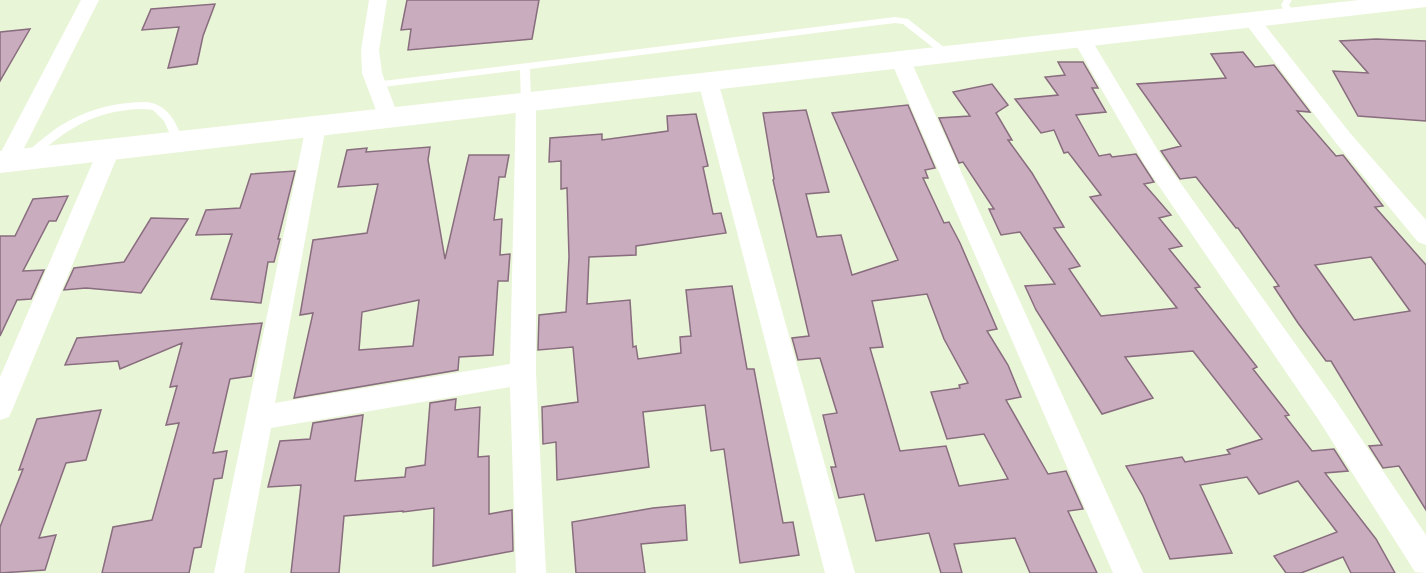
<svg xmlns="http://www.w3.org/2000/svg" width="1426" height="573" font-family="Raleway,sans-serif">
  <rect width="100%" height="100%" fill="#e9f5d7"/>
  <path fill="#c9acbe" stroke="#886d7e" stroke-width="1.5" fill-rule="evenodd" d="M407,0H539L532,39L408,50L411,29L401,30Z
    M215,4L203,36L197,64L168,68L179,27L142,30L151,9Z
    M30,29L0,81V32Z
    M1376,39L1426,41V121L1358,116L1333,71L1368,73L1340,41Z
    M1243,52L1255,67L1274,65L1310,112L1297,111L1336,156L1343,155L1383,206L1375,207L1426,265V510L1399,466L1383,468L1369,446L1382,445L1331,361H1326L1298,323L1274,287L1279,286L1238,228H1236L1196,177L1180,179L1161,151L1181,146L1137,84L1226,78L1211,54ZM1371,257L1410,311L1354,320L1315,265Z
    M1058,62H1083L1098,88H1092L1106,112L1076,115L1099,156L1110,154L1112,157L1136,154L1154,182L1144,184L1171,215L1159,218L1182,246L1169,249L1200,287L1195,288L1257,367L1253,369L1289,415L1285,416L1312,451L1334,449L1348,471L1325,473L1376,539L1395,573H1351L1343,557L1301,573H1286L1274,556L1337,532L1298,481L1259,494L1247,477L1200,485L1232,553L1170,559L1143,496L1126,466L1182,457L1185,462L1230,454L1227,450L1262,439L1193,351L1125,357L1153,398L1102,414L1036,310L1025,286L1055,284L1020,232L1001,235L989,209H994L963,162L959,163L939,118L970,116L953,92L992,84L1008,105L996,113L1012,140H1008L1032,173L1064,227L1054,228L1080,266L1069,269L1101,316L1177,308L1090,197L1101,195L1068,152L1064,153L1054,130L1041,133L1015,99L1058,95L1045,77L1065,75Z
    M908,105L935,168L925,170L928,178H923L944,223L949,222L960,243L997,329L987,331L1008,365L1021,397L1006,400L1048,474L1066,471L1083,509L1068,511L1097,573H1030L1015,538L954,544L962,573H941L929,533L876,541L864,494L839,498L831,467H836L823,415L837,413L820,358L798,360L794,345L792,338L809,336L773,180L774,179L763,113L806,110L829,192L806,194L817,237L841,235L852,275L898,260L832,113ZM927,294L944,339L968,383L959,385L960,388L931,392L947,439L984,434L1008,479L959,486L946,446L900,451L870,348L883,347L872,301Z
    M696,114L708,166L703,167L713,214L721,213L726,233L636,246V255L589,257L587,304L630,300L633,347L636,346L638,359L681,353L680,337L691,336L686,290L732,286L747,369H754L783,523L793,522L799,555L740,563L724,449L711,451L705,405L643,412L649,467L557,480L556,442L543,444L542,407L578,402L573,347L538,350L539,315L566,312L569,257L567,188L561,189V161L549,162L550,138L602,134V140L668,131L667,116Z
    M430,147L428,160L445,259L469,155H509L505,177H499L494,220L502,219L500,255L510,254L508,281H498L493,355L459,357L458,370L294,398L313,313L300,315L313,240L367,233L378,184L338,187L347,150L367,148L366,152ZM419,300L413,346L359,350L362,312Z
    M295,171L278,239H280L274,262H268L261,303L211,299L232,234L196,235L206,210L240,208L251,174Z
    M68,196L56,221H49L23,271L44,270L31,299L17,300L0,336V236H15L33,199Z
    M151,218L188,219L141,293L86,288L64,290L74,268L124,262Z
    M262,323L251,376L230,379L213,453L227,451L222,478L214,479L201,547L194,548L189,573H102L113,527L152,520L179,423L166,425L177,386L170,387L182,343L120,369L118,361L65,365L77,338Z
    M456,399L455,410L480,407L478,457L489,456V514L512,510L513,551L433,566L434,508L403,512V511L344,516L339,573H291L301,485L268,487L280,441L310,439L313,423L363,415L355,481L405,477L406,468L425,465L430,403Z
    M101,410L86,460L66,463L39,538L56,535L45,570L0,573V527L23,469L19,470L37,419Z
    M685,505L687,540L641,544L645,573H576L572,522L653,508Z"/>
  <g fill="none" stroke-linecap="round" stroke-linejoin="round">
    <path fill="#fff" fill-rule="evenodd" d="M1284,0H1292L1289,5L1296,15L1294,17L1291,18L1288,17L1281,5Z
      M895,17L908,19L950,52V56H944L903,24L895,23L530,69L531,102L526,105L521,102L520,70L375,88L370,85L375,82Z
      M147,102C169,105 176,123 184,142L183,145H175L164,121L153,110C143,108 132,109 121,111C85,116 60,135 33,159L29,160L24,156C29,149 38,143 45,137C74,113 109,102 147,102Z"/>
    <path fill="#fff" fill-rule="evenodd" d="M81,0H99L15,166L7,169L0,167V154Z
      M369,0H387L379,50L382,73L399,118L396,123L389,125L382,123L379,118L362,73L361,50Z
      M1251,13L1257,15L1350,133L1426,220V245L1418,242L1336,143L1245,23L1242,19L1245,15Z
      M1081,32L1088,34L1162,157L1336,401L1426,535V573L1415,572L1318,419L1146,167L1072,38L1074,34Z
      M900,53L907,55L910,59L1143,573H1113L890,59L893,55Z
      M708,74L715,76L718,81L855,573H825L698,81L701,76Z
      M526,95L533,97L536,102V373L546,573H516L510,387L271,428L244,573H214L306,126L309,121L316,119L323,121L326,126L275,403L510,364L516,102L519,97Z
      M109,142L116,145L120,150L13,408L9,417L0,420V377L98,150L102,145Z"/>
    <path fill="#fff" fill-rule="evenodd" d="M1359,0H1426V7L0,173V151Z"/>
  </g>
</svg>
